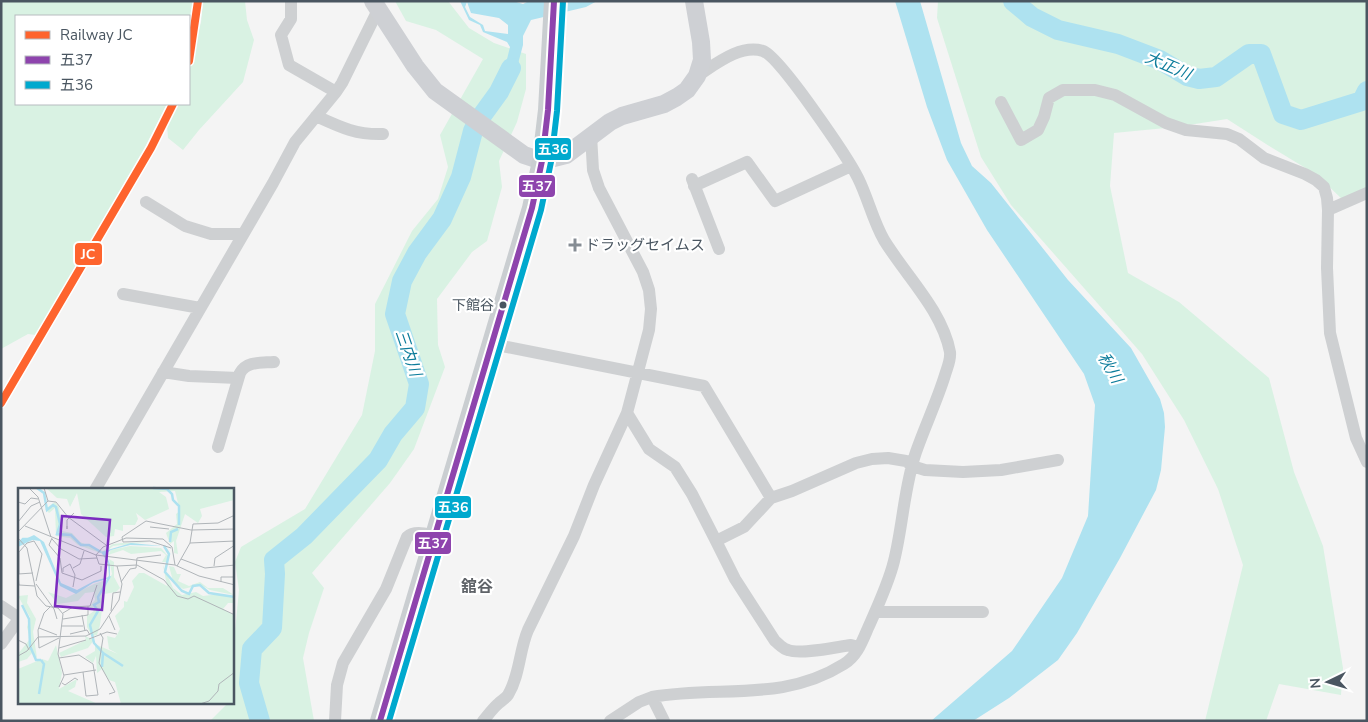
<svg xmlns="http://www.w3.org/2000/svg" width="1368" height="722" font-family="'Nunito Sans','Noto Sans JP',sans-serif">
  <rect width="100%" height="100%" fill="#f4f4f4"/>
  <path fill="#d9f2e3" d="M1,1H193L189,35V16H16V104H167L145,147L36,335L28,334L1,349Z
    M203,1H245L247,20L254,40L243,82L199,130L183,150L168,138L167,125L178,104H189V73L201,22Z
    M395,1H448L469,28L494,43L526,54V89L517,122L499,161L502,187L487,241L472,252L437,299L438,345L445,367L414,449L390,483L312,573L324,588L309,633L303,658L314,721H210L228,703H232L233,653L239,590L235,562L241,547L305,509L362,415L375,351V304L412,231L438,199L448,167L440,135L483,59L436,30L406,21Z
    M938,1H1367V189L1343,200L1317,175L1266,144L1227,119L1176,127L1114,133L1110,186L1128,273L1179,302L1269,378L1294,472L1323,546L1343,668L1341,695L1279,684L1266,721H1205L1243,565L1218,489L1184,420L1142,354L1011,205L981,157L937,18Z"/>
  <path fill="#aee2f0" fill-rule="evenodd" d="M460,1H513L523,4L529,1H597L586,7L531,20L523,36V45L514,79L499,92L510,47L507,42L483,32L480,25L469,20ZM467,2L471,13L499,18L508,25V34L485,31L483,25L470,17L465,7Z
    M895,1H920L961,143L972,166L991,183L1068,280L1131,348L1160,399L1164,413L1165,427L1161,470L1156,490L1120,558L1077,633L1058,660L1009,698L973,721H931L1012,651L1062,578L1088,516L1095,405L1084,374L987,230L947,160L927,107Z"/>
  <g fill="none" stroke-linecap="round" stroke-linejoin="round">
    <path stroke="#aee2f0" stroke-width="20" d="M1013,1L1032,17L1058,30L1118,44L1160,60L1187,76L1199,79L1216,77L1249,54H1261L1283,114L1301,120L1362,101L1367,91
      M260,721L249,683L252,649L272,628L275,574L274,560L304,536L378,460L393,434L415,408L419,384L395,314L402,281L417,253L442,219L461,177L473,131L478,121L499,92L511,68"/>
    <path stroke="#ced0d2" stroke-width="12" d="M291,1V19L281,35L289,65L336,92
      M1001,102L1021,140L1038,130L1044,117L1049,98L1063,90H1095L1115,95L1166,123L1186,130L1227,134L1239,139L1264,158L1305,174L1316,180L1324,187L1327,198L1328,210L1327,268L1330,333L1356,438L1367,462
      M316,116C340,127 356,135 383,134
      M692,179L719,249
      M694,186L747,162L775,201L851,166
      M146,202L185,226L211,234H243
      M1328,210L1367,193
      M123,294L200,308
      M492,344L704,386L771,498
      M163,372L189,376L238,378
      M627,413L649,449L675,467L692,494L716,541
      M218,447L240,373C247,361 261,363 274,362
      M95,490L273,183L295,142L336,92L342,83L378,10
      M1,606L19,618
      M875,612H983
      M1,644L19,619
      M859,647L851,645C836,647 801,655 788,650C783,649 779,644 775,641L735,579L716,541L744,527L771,498L792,491L856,463L872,459L888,458L906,461L912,466L925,470L963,472L1001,470L1058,460
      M652,697L664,721
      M335,721L337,685L343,663L386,589L407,537C415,530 426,534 435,536
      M483,721C488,715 493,708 499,703C502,700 506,698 508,695C520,675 519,651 528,630L574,536L594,485L627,413L649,330L651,309L649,290L643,272L599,188L593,170L591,135
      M610,721L639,702L652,697C719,685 782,703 844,664C857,656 862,642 868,628C877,608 889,582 894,561C903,525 904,487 916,452C925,426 937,401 945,375C947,368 951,360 950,352C942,310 906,276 884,240C873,221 868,198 858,178C848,158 780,57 763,51C740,44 716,64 697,76"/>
    <path stroke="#ced0d4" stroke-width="18" d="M373,1L415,66L435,91L524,155L542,161L566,155L610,122L622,116L664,104L677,97L687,90L697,76L702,60L701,42L694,1"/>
    <path stroke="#caced1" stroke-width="20" d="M380,721L532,208L542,161L548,110L554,1"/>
    <g stroke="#fff" stroke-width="10">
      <path id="bus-1" d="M380,721L532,208L542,161L548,110L554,1"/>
    </g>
    <g stroke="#fff" stroke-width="10">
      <path id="bus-2" d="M389,721L541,210L551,162L557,111L563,1"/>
    </g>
    <use href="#bus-1" stroke="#8e44ad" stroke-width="6"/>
    <use href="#bus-2" stroke="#00a9ce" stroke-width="6"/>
    <g stroke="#fff" stroke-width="11">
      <path id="rail-1" d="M189,61L198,1
        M1,403L151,148L173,104"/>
    </g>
    <use href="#rail-1" stroke="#fe642e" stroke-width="8"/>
  </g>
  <path fill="#868d94" stroke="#fff" stroke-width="2" d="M572.5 237.5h5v5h5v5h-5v5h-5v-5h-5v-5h5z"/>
  <circle fill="#4a5661" stroke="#fff" stroke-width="2" cx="503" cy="305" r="4.5"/>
  <g text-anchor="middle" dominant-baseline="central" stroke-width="4.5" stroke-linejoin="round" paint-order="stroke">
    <g font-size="14" fill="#4a5661" stroke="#fff" text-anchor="end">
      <text x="494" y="305">下館谷</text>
    </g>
    <g font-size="15" fill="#4a5661" stroke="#fff" text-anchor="start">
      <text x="585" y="245">ドラッグセイムス</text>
    </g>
    <g font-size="16" font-style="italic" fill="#0c7c9b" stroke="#fff">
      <text transform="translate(1168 66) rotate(23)">大正川</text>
      <text transform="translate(408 353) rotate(71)">三内川</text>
      <text transform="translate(1110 368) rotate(61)">秋川</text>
    </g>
    <g font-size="16" font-weight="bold" fill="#5f6368" stroke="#fff">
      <text x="477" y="587">舘谷</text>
    </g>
  </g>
  <g transform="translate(18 488)">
    <rect width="216" height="216" fill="#f4f4f4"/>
    <path d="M28,0H215L216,12L182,21L184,28L180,35L167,26L158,53L160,66L156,65V53L152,56L148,45L159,36L158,26L162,23L157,3L141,4L148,9L151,21L127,32L118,25L120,31L117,37H105V43L97,41L96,48L88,49L63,26L59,5L52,19L49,11L39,10ZM37,14L41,19L44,43L54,45L62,54L76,60L85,63L95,56L104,55L131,54L95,58L85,66L60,57L52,50L38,48L37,20L31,25L27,21ZM112,58L143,60L150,68L148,74H144L148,67L143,63L113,66L105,62L90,67L93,62ZM91,71L96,74V89L102,100L98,104L86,106L82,137L79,147L74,148L69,139V128L76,123L71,119L77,112L76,104L67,105L60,113L40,116L30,104L48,110L76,96L85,93L89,96L94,86ZM145,77L155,100L164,107L178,104L185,108L202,106L216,110V115H210L205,121L216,127V216H103L97,194L91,192L84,181L79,185L78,168L75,175L67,169L77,163V156L100,166L91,161L89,148L97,150L99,147L102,141L97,128L106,119V113L109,114L116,99L114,93L121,85H126L149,98ZM151,78L156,79L159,86H163L160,93L171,98L182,94L190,100H205L216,107L192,102L183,97L165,101L155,93ZM10,107L9,115L18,131L15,144L19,170L14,165L9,171L0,174V166L12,151L9,139L12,129L0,108ZM67,148L76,152L70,160L43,169L41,165L68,152ZM38,157L44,185L41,201L59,191L57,199L50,203L80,216H0V181L24,171L30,173Z" fill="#d9f2e3"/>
    <path d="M16,47L26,54L43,95L59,102L76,93L91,89L90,75L83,64L113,55L144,58L112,57L93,62L88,66L92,76V90L75,95L58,106L42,98L22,53L14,52L0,59L1,54Z" fill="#aee2f0"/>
    <path fill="none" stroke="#aee2f0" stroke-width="2.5" d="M19,0L26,5L29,22L35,17L38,19L42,36L39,46L53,47L63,57H71L83,64M135,0L149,1L154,6L155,12L161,18V37M152,54L153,44L160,41M0,56L5,51H14M146,58L151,66L147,84L164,103L171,106L175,98L182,97L191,105L217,109M4,117L11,131L12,158L18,172H23M85,165L105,178M84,179L85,165L76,155L72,137L80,123L76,117L81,114L80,109L92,88M21,206L26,176L23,172"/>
    <path fill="none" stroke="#b0b5b9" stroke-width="1" d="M11,0L20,9L33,49M30,13L38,14L50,29L88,57M0,14L7,16L13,10L20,11M0,34L13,18L22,14M7,38L78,67L157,77L181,88L217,97M49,38V41V32L56,25M132,39L151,41M0,44L30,13L26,0M0,50L9,60L19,108L28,118L40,120L45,126L40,166L46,188L41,199M34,50L31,57L42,70L44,85L64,92L83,83V78M34,51L43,61L61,71L79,70M172,55L175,36L200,35L217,27M153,60L132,53L105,54L104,49L128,33L173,42L217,41M119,70L143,67M163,71L187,80L217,77M99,78L119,77L146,92L159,108L170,111L176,108L217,127M159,78L172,55L217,53M196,78L197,70L217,57M55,80L62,76L66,63M45,84V80L52,76L57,87L55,99M1,86V64L9,55L16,53L24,66L18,93M103,94L112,81L118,80L119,70M203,94V89H217M18,96L36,121L39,131M1,97L0,86L15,85M1,97L17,98M32,119L26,125L20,142L21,160L41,150M93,123L95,105L102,104M45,125L55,119L72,118L79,97M64,127L67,143M91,128L97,142M45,131L70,127V118M44,138H65M21,140L39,147M82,145L85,150L81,175L97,204L91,206M52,146L69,142L72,147M71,151L89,144L99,146M0,152L8,156L11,162M41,160L68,152M0,168L9,163L20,149L68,148L82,141L101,112L104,96L99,78L81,76L78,67L85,59L108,50L145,51L154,59L157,77M41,170L61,167L75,176L80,207L68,208L65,184M46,187L78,182M44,195L47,197L57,190L60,192M182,216L191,213L200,203L201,196L217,184"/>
    <path fill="#7b2cbf" fill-opacity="0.15" stroke="#7b2cbf" stroke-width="2.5" d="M44,28L92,32L84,122L37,118Z"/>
    <rect width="216" height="216" fill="none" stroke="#4a5661" stroke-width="2.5"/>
  </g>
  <g stroke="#fff" stroke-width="2">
    <rect x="534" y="137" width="38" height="24" rx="5" fill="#00a9ce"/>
    <rect x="518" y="174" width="38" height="24" rx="5" fill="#8e44ad"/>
    <rect x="74" y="242" width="29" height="24" rx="5" fill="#fe642e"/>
    <rect x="434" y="495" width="38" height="24" rx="5" fill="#00a9ce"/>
    <rect x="414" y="531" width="38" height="24" rx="5" fill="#8e44ad"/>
  </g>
  <g font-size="14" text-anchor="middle" font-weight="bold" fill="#fff">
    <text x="553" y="154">五36</text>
    <text x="537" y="191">五37</text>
    <text x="88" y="259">JC</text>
    <text x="453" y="512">五36</text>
    <text x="433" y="548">五37</text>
  </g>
  <rect width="1368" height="722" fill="none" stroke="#4a5661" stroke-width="5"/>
  <rect x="15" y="15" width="175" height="90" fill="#ffffff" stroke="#b7bbc0"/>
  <rect x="25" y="31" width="25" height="8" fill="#fe642e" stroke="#b7bbc0"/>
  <text x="60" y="40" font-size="15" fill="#4a5661">Railway JC</text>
  <rect x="25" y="56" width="25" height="8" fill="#8e44ad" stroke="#b7bbc0"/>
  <text x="60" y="65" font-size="15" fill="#4a5661">五37</text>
  <rect x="25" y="81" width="25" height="8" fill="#00a9ce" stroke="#b7bbc0"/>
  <text x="60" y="90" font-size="15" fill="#4a5661">五36</text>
  <g transform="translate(1328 682) rotate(265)" stroke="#ffffff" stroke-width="4" paint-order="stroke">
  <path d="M0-4L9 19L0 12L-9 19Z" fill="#4a5661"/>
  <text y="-8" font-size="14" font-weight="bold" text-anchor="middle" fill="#4a5661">N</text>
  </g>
</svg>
